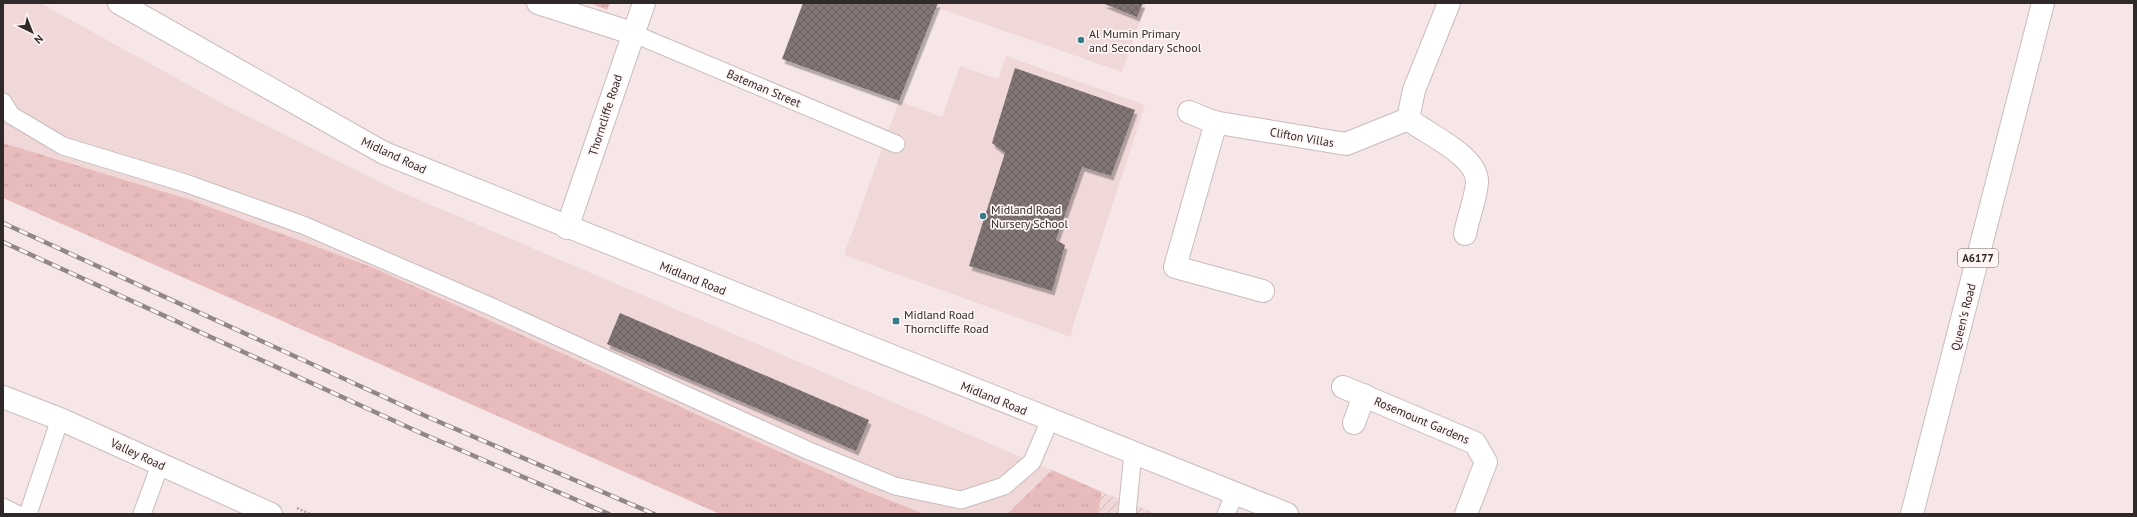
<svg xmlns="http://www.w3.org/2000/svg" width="2137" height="517" font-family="'PT Sans',sans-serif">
  <defs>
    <pattern id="industrial-furrows" width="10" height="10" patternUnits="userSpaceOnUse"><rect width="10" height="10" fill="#f0d8d9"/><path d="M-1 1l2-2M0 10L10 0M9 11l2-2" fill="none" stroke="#ceb9ba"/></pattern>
    <pattern id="grass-tufts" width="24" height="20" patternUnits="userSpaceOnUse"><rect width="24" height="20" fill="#e8bcbd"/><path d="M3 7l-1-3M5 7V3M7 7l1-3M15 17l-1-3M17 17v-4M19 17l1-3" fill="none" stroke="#c7a2a2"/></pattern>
    <pattern id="building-cross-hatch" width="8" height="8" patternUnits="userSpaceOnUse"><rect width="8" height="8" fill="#827575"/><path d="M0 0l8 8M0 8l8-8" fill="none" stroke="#6b6060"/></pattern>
    <filter id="shadow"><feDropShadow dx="2.5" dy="4.5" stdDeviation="0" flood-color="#0004"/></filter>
  </defs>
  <rect width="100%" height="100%" fill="#f6e6e7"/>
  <path fill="#f0d8d9" d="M3,3H40L225,105L394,189L1052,470L1007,514H925L866,491L188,199L3,143Z
    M938,3H1146L1122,72L936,7Z
    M1006,56L1145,105L1073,326L1071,337L844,255L899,101L942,117L960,66L998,79Z"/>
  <path fill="url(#industrial-furrows)" d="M1102,492L1157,514H1098Z"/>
  <path fill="url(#grass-tufts)" d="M590,3H610L607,10Z
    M3,143L188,199L374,268L866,491L925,514H720L3,198Z
    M1052,470L1102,492L1098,514H1007Z"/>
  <path fill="url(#building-cross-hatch)" filter="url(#shadow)" d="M803,3H938L899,101L782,59Z
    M1102,3H1143L1137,17Z
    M1015,68L1135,110L1111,176L1082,167L1056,240L1065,245L1052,291L969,266L1005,153L992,143Z
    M620,313L869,420L856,451L607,344Z"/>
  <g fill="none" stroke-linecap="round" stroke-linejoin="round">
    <g stroke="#cabcbc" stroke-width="19">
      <path id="service" d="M632,33L896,144
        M3,102L11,115L63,146L185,183L303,225L492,307L807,450L895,486L961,500L1004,486L1032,462L1050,420
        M3,507L17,514
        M28,514L60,419
        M142,514L160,465
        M1127,514L1133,453
        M1226,514L1235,493"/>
    </g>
    <g stroke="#cabcbc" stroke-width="24">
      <path id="minor" d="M538,3L632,33
        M1449,3L1414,90L1408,119C1427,134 1478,156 1477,182C1476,199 1468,217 1465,234
        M1189,112L1213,122L1346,144L1408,119
        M1216,122L1175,267L1263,291
        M567,228L644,3
        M1343,387L1475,443L1486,462L1466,514
        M1354,423L1364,395"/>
    </g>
    <g stroke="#cabcbc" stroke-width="24">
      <path id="tertiary" d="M119,3L384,153L1287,514
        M3,397L60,419L271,514"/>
    </g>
    <g stroke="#cabcbc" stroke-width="24">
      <path id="trunk" d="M1912,514L2043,3"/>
    </g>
    <path stroke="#b2a5a6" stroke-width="2.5" stroke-dasharray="2 2" stroke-linecap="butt" d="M297,508L310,514"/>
    <use href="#service" stroke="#fff" stroke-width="17"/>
    <use href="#minor" stroke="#fff" stroke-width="22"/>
    <use href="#tertiary" stroke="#fff" stroke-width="22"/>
    <use href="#trunk" stroke="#fff" stroke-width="22"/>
    <g stroke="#928788" stroke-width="4.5">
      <path id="rail" d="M3,223L430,418L654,514
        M3,242L423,434L609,514"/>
    </g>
    <use href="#rail" stroke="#fff5f5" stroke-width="3" stroke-dasharray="9" stroke-linecap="butt"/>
  </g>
  <g fill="#377c89" stroke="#fff5f5" stroke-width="1.5">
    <circle cx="1081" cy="40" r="4"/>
    <circle cx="983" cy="216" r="4"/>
    <rect x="892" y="317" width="8" height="8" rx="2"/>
  </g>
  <g text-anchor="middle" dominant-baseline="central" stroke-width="3.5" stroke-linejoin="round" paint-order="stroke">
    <rect fill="#fff5f5" stroke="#6d6666" stroke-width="1" x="1958" y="249" width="40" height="18" rx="3"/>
    <g font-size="11" font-weight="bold" fill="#2f2929">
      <text x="1978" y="258">A6177</text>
    </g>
    <g font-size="12" fill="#2f2929" stroke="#fff5f5" text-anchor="start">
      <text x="1089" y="33">Al Mumin Primary<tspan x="1089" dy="14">and Secondary School</tspan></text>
      <text x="991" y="209">Midland Road<tspan x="991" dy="14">Nursery School</tspan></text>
      <text x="904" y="314">Midland Road<tspan x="904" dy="14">Thorncliffe Road</tspan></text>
    </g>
    <g font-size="12" fill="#2f2929" stroke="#fff5f5">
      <text transform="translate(764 88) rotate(23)">Bateman Street</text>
      <text transform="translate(605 115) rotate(-72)">Thorncliffe Road</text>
      <text transform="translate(1302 137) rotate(10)">Clifton Villas</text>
      <text transform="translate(394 155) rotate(25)">Midland Road</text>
      <text transform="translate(693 278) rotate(22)">Midland Road</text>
      <text transform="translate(1963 317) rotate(-76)">Queen's Road</text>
      <text transform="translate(994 398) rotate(22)">Midland Road</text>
      <text transform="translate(1422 420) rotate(23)">Rosemount Gardens</text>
      <text transform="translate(138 454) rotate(25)">Valley Road</text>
    </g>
  </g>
  <rect width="2137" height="517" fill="none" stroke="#2f2929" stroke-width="8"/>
  <g transform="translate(32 32) rotate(137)" stroke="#fff5f5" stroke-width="3" paint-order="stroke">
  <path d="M0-3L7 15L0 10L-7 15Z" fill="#2f2929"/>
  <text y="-6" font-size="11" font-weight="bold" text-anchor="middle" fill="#2f2929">N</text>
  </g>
</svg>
